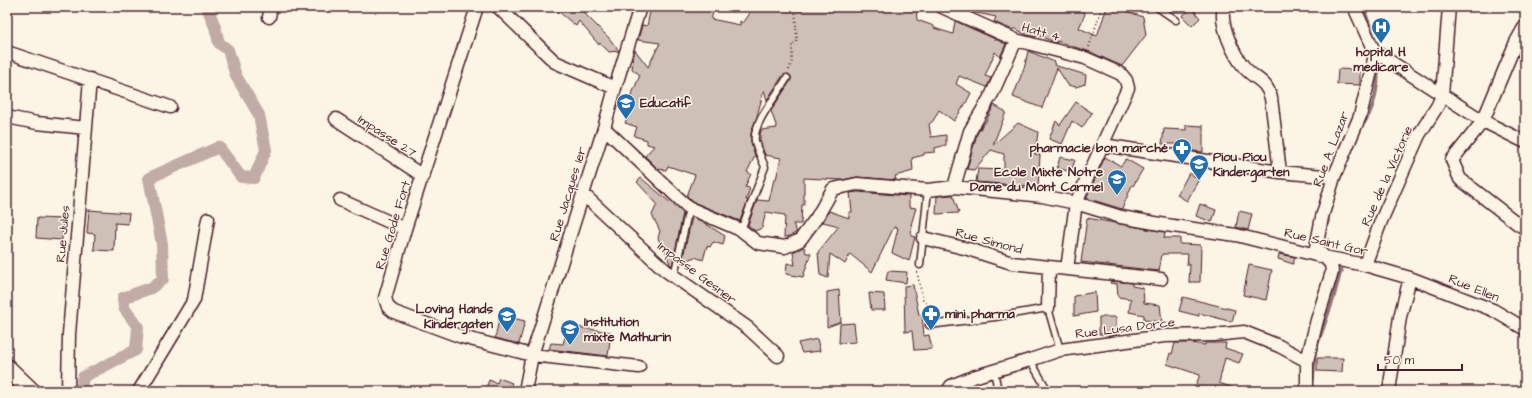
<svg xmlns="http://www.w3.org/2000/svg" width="1532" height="398" font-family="'Architects Daughter',sans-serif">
  <rect width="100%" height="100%" fill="#fcf5e5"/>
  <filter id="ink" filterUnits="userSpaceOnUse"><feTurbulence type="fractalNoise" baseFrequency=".025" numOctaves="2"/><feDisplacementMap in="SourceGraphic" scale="8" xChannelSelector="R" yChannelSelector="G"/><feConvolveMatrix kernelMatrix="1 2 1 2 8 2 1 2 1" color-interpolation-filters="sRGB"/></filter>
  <g filter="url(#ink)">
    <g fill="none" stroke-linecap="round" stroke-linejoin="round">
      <path stroke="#917474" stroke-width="3.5" d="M1361,7L1365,12L1374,37
        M1361,127C1375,110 1379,84 1378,63
        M1324,232L1328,223V213
        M1313,380L1315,352L1333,300L1340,274L1342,271L1338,262"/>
      <path stroke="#c0aca5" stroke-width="12" d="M81,391L83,377L136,350L138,327L124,308L123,298L151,288L163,279L162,244L149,178L219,147L241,177L254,178L266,150L259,115L236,76L228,50L219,43L215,27L207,7"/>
    </g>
    <path fill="#cfc0b7" stroke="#4a1f2b" d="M553,7H578L609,38L619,51L609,52L600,43L599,45L579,21L576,26Z
      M651,7H715L711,19L740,25V21L743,23L749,15V8L757,10V7H916L917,20L934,26V28L953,34L955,21L1006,44L1000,57L995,52L985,76L991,78L987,87L959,76L956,84L971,93L966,103L954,121L939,110L933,121L929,124L931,137L946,135V145L935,148V152L924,153V155L912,158L913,171L895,176L896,180L857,177L842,180L804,178V205H802L801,224H793L797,232L790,236L784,237L785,215L766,212L762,228L755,231L748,225L757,200L769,201L774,179H776L781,158L765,155L760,140V135L761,130L777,128L771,111L791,80V76L788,74L783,75L767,100L764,90L757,116L751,133V142L755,156L747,172L751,174L745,187L750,188L746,200H748L740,221L693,202L687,196L695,175L668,166L666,170L658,169L645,156L654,146L647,144V140L634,136L637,127L625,123L631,107L627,106L640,75L632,69L633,61L632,60L635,50L648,67L660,43L638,40L642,25L647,26Z
      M968,7H1081L1085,14L1079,28L1097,36L1107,7H1115L1143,17L1146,35L1122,66L1088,51L1071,46L1057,41V43L1037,35L1036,37L1027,35L1014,28L1013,30L994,22L996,17L972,12L968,10Z
      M1192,8L1200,18L1192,26L1182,16Z
      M1028,51L1055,62L1054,65L1086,75L1085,84L1076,87L1068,85L1057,68L1042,108L1013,97L1025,65Z
      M1338,69L1360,70V85L1337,84Z
      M1076,102L1092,113L1082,128L1072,121L1062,144L1049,139L1056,121L1060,125Z
      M994,105L1006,112L993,145L1018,123L1038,132L1035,154L1040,155L1038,188L1030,186L976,182L978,169L1004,170V154L991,150L974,170L967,169L977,134L984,123H985Z
      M1186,125L1203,126V152L1183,150L1184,144H1162L1164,129L1186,130Z
      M1060,157L1075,160L1071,172L1057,168Z
      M1105,157L1121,166L1126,159L1143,169L1133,186L1132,185L1122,209L1086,198Z
      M1189,173L1199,179L1187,201L1177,195Z
      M641,178L683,213L672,266L670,264L664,247H662L658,238L660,231L652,215L657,204L637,182Z
      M857,192L909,196V207L916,208L911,225H912L911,236L915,237L909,261L892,253L898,228L894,227L872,272L850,254L845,264L830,254L828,278L820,275L818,252L839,226L823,222L829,211L849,218V212H852L850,193Z
      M953,195L959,213L936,214L937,196Z
      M1200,204L1216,210L1212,222L1196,216Z
      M89,210L129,213L128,224L115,223L114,251L94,250L95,234L87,233Z
      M1239,211L1252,214L1248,230L1236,227Z
      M692,217L701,221L725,236L723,245L713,242L710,247L707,246L703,260L695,257L682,262Z
      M37,218L63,219L62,240L36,238Z
      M1087,218L1165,232L1164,238H1180V244L1201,245L1200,282H1189L1190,265H1187L1188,254H1162L1159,271L1081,262Z
      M804,247L806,253H811L803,277L786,274L787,263L795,265L793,252Z
      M1279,254L1295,257L1293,264L1278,259Z
      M1249,265L1272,270L1266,300L1243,295Z
      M888,271L907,272L906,283L886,280Z
      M1111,281L1132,283V286L1143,288L1144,303L1160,305L1162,322L1144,320V315L1129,312L1131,299L1118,297L1117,284L1110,283Z
      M913,285L919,315L922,314L924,336L929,335L932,349L914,350L912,331L905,332L904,286Z
      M839,290L841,322L827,327V292Z
      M1095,292L1096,312L1074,316V296Z
      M869,293L884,294L885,310H871Z
      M1183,297L1235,310L1232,322L1199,313V316L1179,311Z
      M500,315L525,321L519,344L495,338Z
      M1099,317H1116V335L1099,334Z
      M854,323L856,342L839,343L840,324Z
      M568,326L611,332L608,356L549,349L551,343L563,344Z
      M817,339L820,351L802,353L798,343Z
      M1175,343H1191L1205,345V343H1226L1225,348L1243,354L1239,363L1225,358L1219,383L1240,390L1239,391H1193L1200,375L1167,364L1170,353L1172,354Z
      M1317,358H1343L1342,372L1317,371Z
      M499,378L512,383L510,387L517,390V391H485L489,380L497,383Z"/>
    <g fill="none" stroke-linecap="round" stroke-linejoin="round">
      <g stroke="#4a1f2b" stroke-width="9">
        <path id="lane" d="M1157,7L1176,20
          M741,230L765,167C762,159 757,150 755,141C752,124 778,94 787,78
          M920,265L928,190
          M674,276L689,208
          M929,325L995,317L1048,308L1060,350
          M1030,360L1048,391
          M994,371L998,391"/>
      </g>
      <g stroke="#4a1f2b" stroke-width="15">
        <path id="street" d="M477,7L405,229L385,298L388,307L394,312L462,337L532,355L639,367
          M498,7L555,62L615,88
          M942,7L1016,40L1085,58L1121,74L1126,80L1128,88L1076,203L1067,269
          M1224,7C1219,23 1233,54 1244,67C1255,80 1266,79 1271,98L1280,172
          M1354,7L1374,51L1483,121L1525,142
          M269,17L271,7
          M1525,26L1516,42L1483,121L1452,160L1460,179L1518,224L1525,228
          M7,52L170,107
          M7,117L37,123L86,128
          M336,119L423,176
          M604,128L689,208L741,230L758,243L785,247L800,240L817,217L833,189L857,184L928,190L954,187L1042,196L1076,203L1121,217L1166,225L1236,235L1324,257L1365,265L1410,278L1493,310L1525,329
          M1103,145L1280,172L1334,177
          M954,187L970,131L992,94L1016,40
          M583,194L665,270L748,328L778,356
          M340,200L405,229
          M923,238L968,249L1012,263L1049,267
          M1365,265L1381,221L1419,135L1438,105L1442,95L1449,7
          M1048,308L1049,267L1161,279
          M68,391L69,334L90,79
          M139,391L194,300L208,219
          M525,391L532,355L604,128L615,88L640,7
          M948,391L951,386L973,377L1030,360L1060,350L1164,336L1214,335L1244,332L1279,346L1307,361
          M1307,391V361L1317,320L1332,272L1331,264L1316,248L1322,217L1334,177L1360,116L1374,59V51
          M1389,391L1400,317L1410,278"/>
      </g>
      <g stroke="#4a1f2b" stroke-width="20">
        <path id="secondary" d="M7,368L31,391"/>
      </g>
      <path stroke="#4a1f2b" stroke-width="2" stroke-dasharray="1 3" stroke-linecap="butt" d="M1089,47L1102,7
        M789,70L792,61V44L797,42L795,7
        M917,272L923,300L926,303L928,318"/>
      <use href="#lane" stroke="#fcf5e5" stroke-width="6"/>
      <use href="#street" stroke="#fcf5e5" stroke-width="12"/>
      <use href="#secondary" stroke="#fcf5e5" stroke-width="17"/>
    </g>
  </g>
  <defs>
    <g id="hospital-pin" transform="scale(1)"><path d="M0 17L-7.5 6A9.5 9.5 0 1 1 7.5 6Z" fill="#1f6fb2" stroke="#fcf5e5"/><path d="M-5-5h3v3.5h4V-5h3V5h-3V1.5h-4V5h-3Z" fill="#fff"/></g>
    <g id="school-pin" transform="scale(1)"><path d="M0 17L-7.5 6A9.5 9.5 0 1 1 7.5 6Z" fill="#1f6fb2" stroke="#fcf5e5"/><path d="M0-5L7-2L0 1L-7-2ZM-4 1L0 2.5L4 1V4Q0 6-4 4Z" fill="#fff"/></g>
    <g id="pharmacy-pin" transform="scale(1)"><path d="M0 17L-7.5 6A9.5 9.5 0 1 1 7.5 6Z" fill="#1f6fb2" stroke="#fcf5e5"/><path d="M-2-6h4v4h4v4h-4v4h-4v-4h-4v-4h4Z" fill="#fff"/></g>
  </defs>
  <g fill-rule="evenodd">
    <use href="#hospital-pin" x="1381" y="27"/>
    <use href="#school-pin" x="626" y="103"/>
    <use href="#pharmacy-pin" x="1182" y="148"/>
    <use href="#school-pin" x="1199" y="164"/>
    <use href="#school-pin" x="1117" y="179"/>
    <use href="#pharmacy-pin" x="931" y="314"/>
    <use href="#school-pin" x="507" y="316"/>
    <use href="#school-pin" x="570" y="329"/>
  </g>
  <g text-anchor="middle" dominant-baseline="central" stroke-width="3" stroke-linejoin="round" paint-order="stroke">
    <g font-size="13" fill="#4a1f2b" stroke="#fcf5e5">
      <text transform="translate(1041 32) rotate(15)">Hatt 4</text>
      <text transform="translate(387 136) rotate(33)">Impasse 27</text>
      <text transform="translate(1331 149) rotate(-69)">Rue A. Lazar</text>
      <text transform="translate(1387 176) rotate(-66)">Rue de la Victorie</text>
      <text transform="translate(568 194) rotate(-73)">Rue Jacques 1er</text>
      <text transform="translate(393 225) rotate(-73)">Rue Gode Fort</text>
      <text transform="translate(63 234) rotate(-85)">Rue Jules</text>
      <text transform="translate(989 241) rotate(15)">Rue Simond</text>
      <text transform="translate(1326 242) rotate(13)">Rue Saint Gor</text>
      <text transform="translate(697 273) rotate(37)">Impasse Gesner</text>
      <text transform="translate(1474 288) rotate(22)">Rue Ellen</text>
      <text transform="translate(1125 328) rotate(-7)">Rue Lusa Dorce</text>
    </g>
    <g font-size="13" font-weight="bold" fill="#4a1f2b" stroke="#fcf5e5" text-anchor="start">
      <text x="1381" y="52" text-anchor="middle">hopital H<tspan x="1381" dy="15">medicare</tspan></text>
      <text x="640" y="103">Educatif</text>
      <text x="1168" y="148" text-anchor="end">pharmacie bon marché</text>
      <text x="1213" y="157">Piou Piou<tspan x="1213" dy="15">Kindergarten</tspan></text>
      <text x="1103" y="172" text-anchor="end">Ecole Mixte Notre<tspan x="1103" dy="15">Dame du Mont Carmel</tspan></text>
      <text x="493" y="309" text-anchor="end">Loving Hands<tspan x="493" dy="15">Kindergaten</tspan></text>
      <text x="945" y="314">mini pharma</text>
      <text x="584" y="322">Institution<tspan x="584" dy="15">mixte Mathurin</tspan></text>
    </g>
  </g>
  <rect width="1532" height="398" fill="none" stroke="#fcf5e5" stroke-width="24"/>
  <rect x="12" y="12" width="1508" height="374" fill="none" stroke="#4a1f2b" stroke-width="1.5" filter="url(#ink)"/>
  <path d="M1378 364v6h84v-6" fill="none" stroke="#4a1f2b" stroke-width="2"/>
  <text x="1384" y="364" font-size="12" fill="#4a1f2b" stroke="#fcf5e5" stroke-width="3" paint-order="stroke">50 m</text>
</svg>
